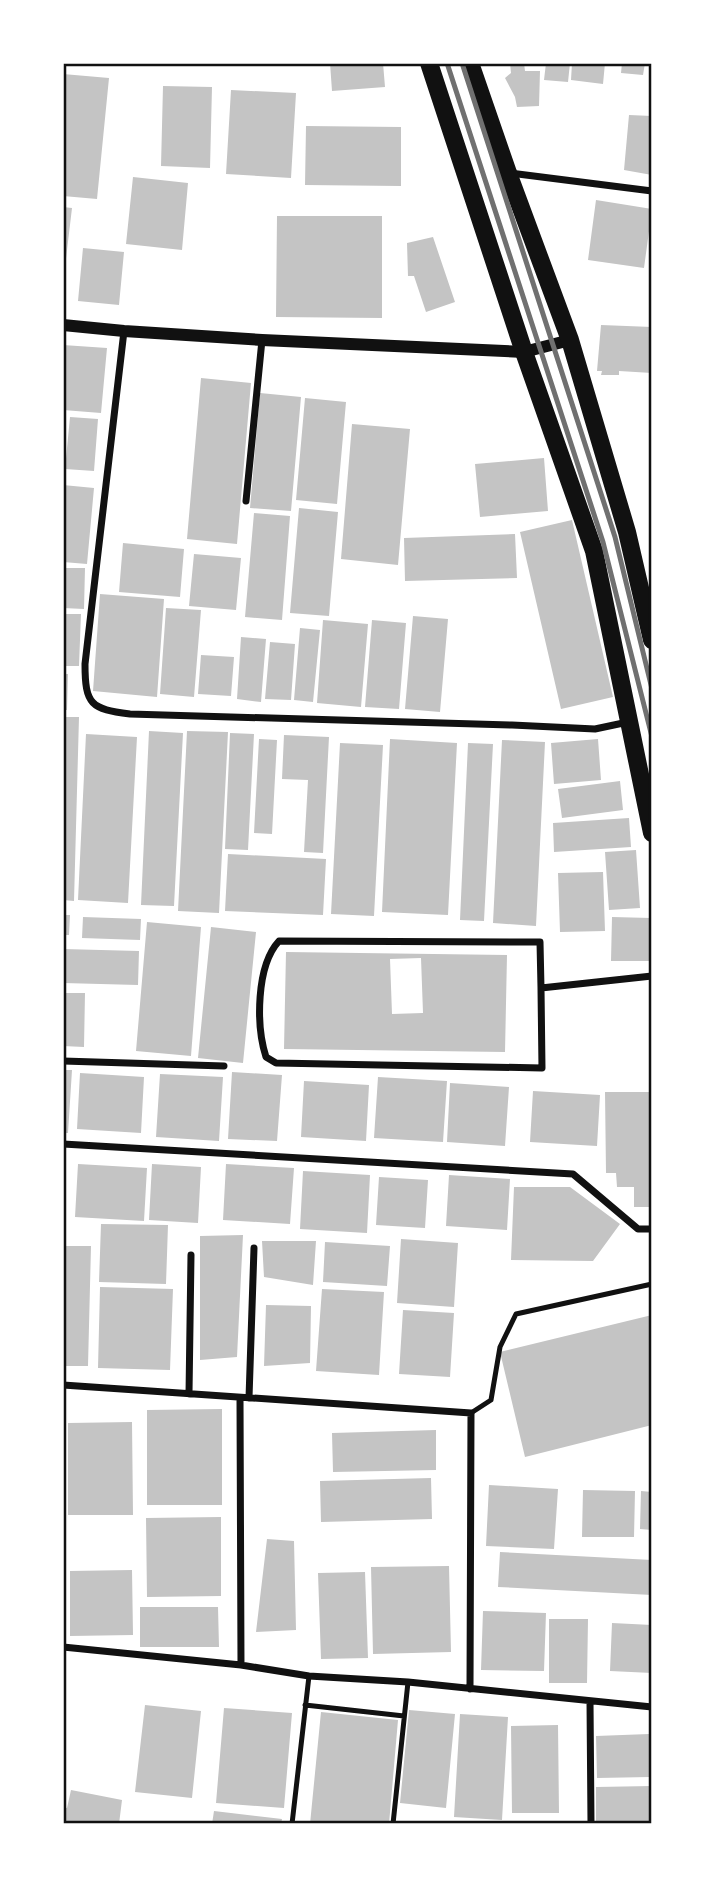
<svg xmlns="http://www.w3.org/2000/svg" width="715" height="1887" font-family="Karla,sans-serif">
  <rect width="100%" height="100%" fill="#fff"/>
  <path fill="#c4c4c4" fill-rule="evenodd" d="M228,63H298V65L228,66Z
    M330,63H383L385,87L332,91Z
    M510,63H524L525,71H540L539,106L517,107L515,97L505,78L511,73Z
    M546,63H570L568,82L544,80Z
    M572,63H605L603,84L571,80Z
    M622,63H645L643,75L621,73Z
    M63,74L109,78L97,199L63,196Z
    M163,86L212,87L210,168L161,166Z
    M231,90L296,93L291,178L226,174Z
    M629,115L652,116V175L624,170Z
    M306,126L401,127V186L305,185Z
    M133,177L188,183L182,250L126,244Z
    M596,200L652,209L644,268L588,260Z
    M63,207L72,208L65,267H63Z
    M277,216H382V318L276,317Z
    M433,237L455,302L426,312L414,276H408L407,243Z
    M83,248L124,252L119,305L78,301Z
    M601,325L652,327V373L619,371V375H601L602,371H597Z
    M63,345L107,348L101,413L63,410Z
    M201,378L251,383L237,544L187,539Z
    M260,393L301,397L291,511L250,508Z
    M305,398L346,402L337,504L296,500Z
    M70,417L98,419L94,471L65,469Z
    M352,424L410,429L398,565L341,559Z
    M544,458L548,511L480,517L475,464Z
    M63,485L94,488L87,564L63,562Z
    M299,508L338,512L329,616L290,613Z
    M254,513L290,516L282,620L245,617Z
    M572,520L613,697L561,709L520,532Z
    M515,534L517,578L405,581L404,538Z
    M123,543L184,549L180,597L119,592Z
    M194,554L241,558L236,610L189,606Z
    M63,568H85L84,609L63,608Z
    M100,594L164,599L157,697L93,691Z
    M166,608L201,610L194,697L160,694Z
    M63,614H81L79,666H63Z
    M413,616L448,619L440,712L405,709Z
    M323,620L368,624L361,707L317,703Z
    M372,620L406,623L399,709L365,707Z
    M300,628L320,630L313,702L294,700Z
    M241,637L266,639L261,702L237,699Z
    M270,642L295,644L291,700L265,699Z
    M201,655L234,657L231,696L198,694Z
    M63,674H68L67,710H63Z
    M63,717H79L74,901L63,900Z
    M149,731L183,733L174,906L141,905Z
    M187,731L228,732L219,913L178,911Z
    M230,733L254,734L248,850L225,849Z
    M86,734L137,737L128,903L78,900Z
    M284,735L329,737L323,853L304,852L308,780L282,779Z
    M259,739L277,740L272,834L254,833Z
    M390,739L457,743L448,915L382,912Z
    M598,739L601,780L554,784L551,743Z
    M502,740L545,742L536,926L493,923Z
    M340,743L383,745L374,916L331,914Z
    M468,743L493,744L484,921L460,920Z
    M620,781L623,810L562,818L558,789Z
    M629,818L631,847L554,852L553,823Z
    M636,850L640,908L609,910L605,852Z
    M228,854L326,859L323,915L225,911Z
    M603,872L605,931L560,932L558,873Z
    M63,915H70L69,935H63Z
    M83,917L141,919L140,940L82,938Z
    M612,917L651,918L650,961H611Z
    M147,922L201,927L191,1056L136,1051Z
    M211,927L256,932L243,1063L198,1058Z
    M63,949L139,951L138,985L63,983Z
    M286,952L507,955L505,1052L284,1049ZM421,958L423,1013L392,1014L390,959Z
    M63,993H85L84,1047L63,1046Z
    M63,1070H72L68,1133H63Z
    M232,1072L282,1075L277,1141L228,1139Z
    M80,1073L144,1077L141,1133L77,1129Z
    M160,1074L223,1077L219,1141L156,1137Z
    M378,1077L447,1081L443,1142L374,1138Z
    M304,1081L369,1085L366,1141L301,1137Z
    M450,1083L509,1087L505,1146L447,1142Z
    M533,1091L600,1095L597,1146L530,1142Z
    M605,1092H652V1207H634V1187H617L616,1173H606Z
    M78,1164L147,1168L144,1221L75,1217Z
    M152,1164L201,1167L198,1223L149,1220Z
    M226,1164L294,1168L290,1224L223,1220Z
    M303,1171L370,1175L367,1233L300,1229Z
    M449,1175L510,1179L507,1230L446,1226Z
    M379,1177L428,1180L425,1228L376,1225Z
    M514,1187H570L620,1224L593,1261L511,1260Z
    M101,1224L168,1225L166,1284L99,1282Z
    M243,1235L237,1357L200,1360V1236Z
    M401,1239L458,1243L454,1307L397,1303Z
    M262,1241H316L313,1285L264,1277Z
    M325,1242L390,1246L387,1286L323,1282Z
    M63,1246H91L88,1366H63Z
    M100,1287L173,1289L170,1370L98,1368Z
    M322,1289L384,1292L379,1375L316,1371Z
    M266,1305L311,1306L310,1363L264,1366Z
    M403,1310L454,1313L450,1377L399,1374Z
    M652,1315V1425L525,1457L500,1352Z
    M222,1409V1505H147V1410Z
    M132,1422L133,1515H68V1423Z
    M436,1430V1470L333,1472L332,1433Z
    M431,1478L432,1519L321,1522L320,1481Z
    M489,1485L558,1489L554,1549L486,1546Z
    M583,1490L635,1491L634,1537H582Z
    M641,1491L652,1492V1530L640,1529Z
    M221,1517V1596L147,1597L146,1518Z
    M267,1539L294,1541L296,1630L256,1632Z
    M500,1552L652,1560V1595L498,1587Z
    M449,1566L451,1652L373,1654L371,1567Z
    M132,1570L133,1635L70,1636V1571Z
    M365,1572L368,1658L321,1659L318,1573Z
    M140,1607H218L219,1647H140Z
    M483,1611L546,1613L544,1671L481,1670Z
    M549,1619H588L587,1683H549Z
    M612,1623L652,1625V1673L610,1671Z
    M145,1705L201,1711L192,1798L135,1792Z
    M224,1708L292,1713L284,1808L216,1803Z
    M409,1710L455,1714L446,1808L400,1803Z
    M321,1712L398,1720L389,1824H310Z
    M460,1714L508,1717L502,1820L454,1817Z
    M558,1725L559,1813H512L511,1726Z
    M649,1734L650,1777L597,1778L596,1736Z
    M652,1786V1821L596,1822V1787Z
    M71,1790L122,1800L119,1824H63V1807L67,1808Z
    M214,1811L282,1819L281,1824H212Z"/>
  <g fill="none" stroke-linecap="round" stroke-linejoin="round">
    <path stroke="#111" stroke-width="5" d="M471,1413L491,1400L500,1347L516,1314L652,1284
      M305,1705L404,1716
      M292,1824L309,1676
      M393,1824L408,1682"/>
    <path stroke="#111" stroke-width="7" d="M510,173L652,191
      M124,331L85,664C85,705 91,709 130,714L512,725L595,729L628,722
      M246,501L262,340
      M541,988L542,1068L276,1063L266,1057C256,1026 256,966 279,941L540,942L541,988L652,976
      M63,1061L224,1066
      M63,1144L573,1174L638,1229H652
      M63,1385L471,1413L470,1689
      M189,1394L191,1255
      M240,1398L241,1665
      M249,1398L254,1248
      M63,1647L241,1665L309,1676L408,1682L652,1707
      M590,1701L591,1824"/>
    <path stroke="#111" stroke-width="12" d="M63,325L124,331L262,340L524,352L570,340"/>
    <path stroke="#111" stroke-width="18" d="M429,63L524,352L594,551L652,833
      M470,63L508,173L570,340L627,532L652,640"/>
    <path stroke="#707070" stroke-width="5" d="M447,63L603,542L652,737
      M462,63L615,537L652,689"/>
  </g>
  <rect width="715" height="1887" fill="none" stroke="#ffffff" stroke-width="130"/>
  <rect x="65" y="65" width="585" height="1757" fill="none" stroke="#111" stroke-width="2.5"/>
</svg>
